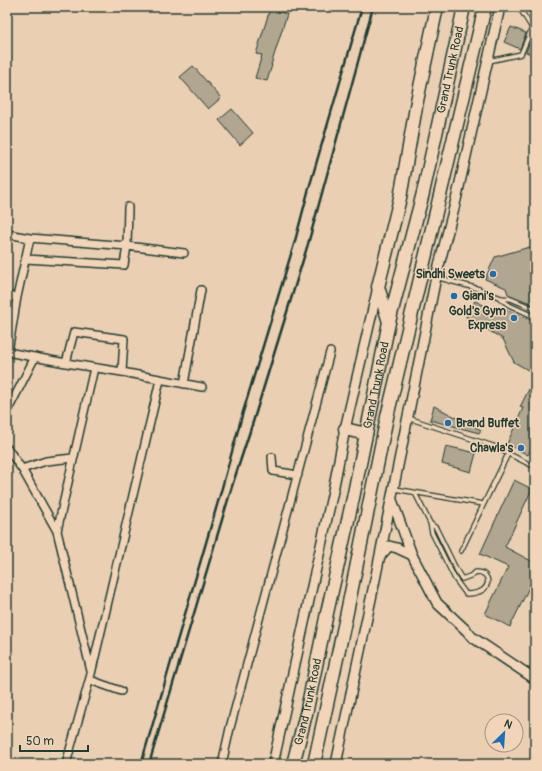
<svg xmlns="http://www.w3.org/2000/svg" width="542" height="771" font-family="Pangolin,sans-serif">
  <rect width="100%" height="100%" fill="#eacfb3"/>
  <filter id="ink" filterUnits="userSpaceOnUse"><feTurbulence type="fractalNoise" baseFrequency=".025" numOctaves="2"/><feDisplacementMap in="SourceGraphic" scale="8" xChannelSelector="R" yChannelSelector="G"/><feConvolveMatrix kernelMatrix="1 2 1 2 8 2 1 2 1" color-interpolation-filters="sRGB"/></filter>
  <g filter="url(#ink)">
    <path fill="#b1a690" stroke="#1f3d34" d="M270,9L287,14L271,65H272L267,81L255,78L262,55L256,54Z
      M511,27L526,33L520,49L504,42Z
      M532,36L535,37V56L526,52Z
      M193,66L221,98L208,109L180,77Z
      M232,109L253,133L240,145L219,120Z
      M533,246L535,249V305L508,294L506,288L485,279L495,257Z
      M475,301L500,313L503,308L535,322V374L514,362L503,339L466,317Z
      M535,377V439L528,455L507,444L523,408L520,407Z
      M434,406L481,430L479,433L430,420Z
      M446,446L476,453L471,472L442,464Z
      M514,480L532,489L505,547L535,563V575L510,627L485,614L508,567L480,554Z"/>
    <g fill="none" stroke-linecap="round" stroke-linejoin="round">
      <g stroke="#1f3d34" stroke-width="6">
        <path id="service" d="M489,61L521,54L532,28L519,7
          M436,277L479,289L501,298L511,299L535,309
          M501,299L509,305L535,317
          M408,418L493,446L535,467
          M395,489L483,504
          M415,493L430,523L432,533L455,579L466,594C472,594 478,593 483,590C492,582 487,572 476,572L470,576L462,579L457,571L436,528L430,523
          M461,551L508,454"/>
      </g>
      <g stroke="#1f3d34" stroke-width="10">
        <path id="minor" d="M7,234L30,238L127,246L184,253
          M26,259L124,265L127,246L128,207
          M7,296L17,297
          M7,352L66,363L122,372L202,387
          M8,352L17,297L30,238
          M66,363L74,332L124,339L122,372
          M184,384L201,290
          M7,412L35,357
          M7,448L22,469L57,531L91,671
          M272,457L273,471L298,475
          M22,469L46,461L73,458
          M57,531L94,368
          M90,680L121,691
          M66,764L91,674L160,380
          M222,764L230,728L299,469L330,352"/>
      </g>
      <g stroke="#1f3d34" stroke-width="12">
        <path id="tertiary" d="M392,500L412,555L437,603L467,631L472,637L535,679
          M381,555L389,546L397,548L412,555
          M273,764L333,491L345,429L378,287
          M336,764L375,580L436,277L456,200L500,7"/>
      </g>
      <g stroke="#1f3d34" stroke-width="15">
        <g id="trunk">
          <path d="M389,322L378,287L400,198L417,101L437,7"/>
          <path d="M345,429L366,434"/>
          <path id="s1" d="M293,764L306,714L327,613L353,498L389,322L423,193L464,7"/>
          <path d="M314,764L346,617L387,417L485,7"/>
        </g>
      </g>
      <use href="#service" stroke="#f2d5b8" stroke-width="3.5"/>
      <use href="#minor" stroke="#f2d5b8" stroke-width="7"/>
      <use href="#tertiary" stroke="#f2d5b8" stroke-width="9"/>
      <use href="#trunk" stroke="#f2d5b8" stroke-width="12"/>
      <path stroke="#1f3d34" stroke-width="2.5" d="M141,764L220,495L243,412L295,241L309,188L362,7
        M149,764L233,483L253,422L308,244L373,7"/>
    </g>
  </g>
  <g fill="#1f6fb2" stroke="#f2d5b8" stroke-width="1.5">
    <circle cx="493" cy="274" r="4"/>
    <circle cx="454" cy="296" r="4"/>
    <circle cx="514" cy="318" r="4"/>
    <circle cx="448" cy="423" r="4"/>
    <circle cx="521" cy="448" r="4"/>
  </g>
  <g text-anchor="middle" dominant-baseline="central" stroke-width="3" stroke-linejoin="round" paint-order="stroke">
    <g font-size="12" fill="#1f3d34" stroke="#f2d5b8">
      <text stroke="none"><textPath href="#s1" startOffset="712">Grand Trunk Road</textPath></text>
      <text stroke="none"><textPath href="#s1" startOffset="388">Grand Trunk Road</textPath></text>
      <text stroke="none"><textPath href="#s1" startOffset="64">Grand Trunk Road</textPath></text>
    </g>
    <g font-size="12" font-weight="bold" fill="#1f3d34" stroke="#f2d5b8" text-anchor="end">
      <text x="485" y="274">Sindhi Sweets</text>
      <text x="462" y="296" text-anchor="start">Giani's</text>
      <text x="506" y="311">Gold's Gym<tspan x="506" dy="14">Express</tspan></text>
      <text x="456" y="423" text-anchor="start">Brand Buffet</text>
      <text x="513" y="448">Chawla's</text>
    </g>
  </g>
  <rect width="542" height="771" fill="none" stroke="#f2d5b8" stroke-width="24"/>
  <rect x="12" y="12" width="518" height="747" fill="none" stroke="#1f3d34" stroke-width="1.5" filter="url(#ink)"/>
  <g transform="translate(504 733) rotate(25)"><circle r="19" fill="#f2d5b8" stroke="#9e9883"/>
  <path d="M0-3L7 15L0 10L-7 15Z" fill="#1f6fb2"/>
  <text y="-6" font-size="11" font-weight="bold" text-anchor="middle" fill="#1f3d34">N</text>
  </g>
  <path d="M20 745v6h68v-6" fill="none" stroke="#1f3d34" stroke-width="2"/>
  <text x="26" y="745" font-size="12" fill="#1f3d34" stroke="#f2d5b8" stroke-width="3" paint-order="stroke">50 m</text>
</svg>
